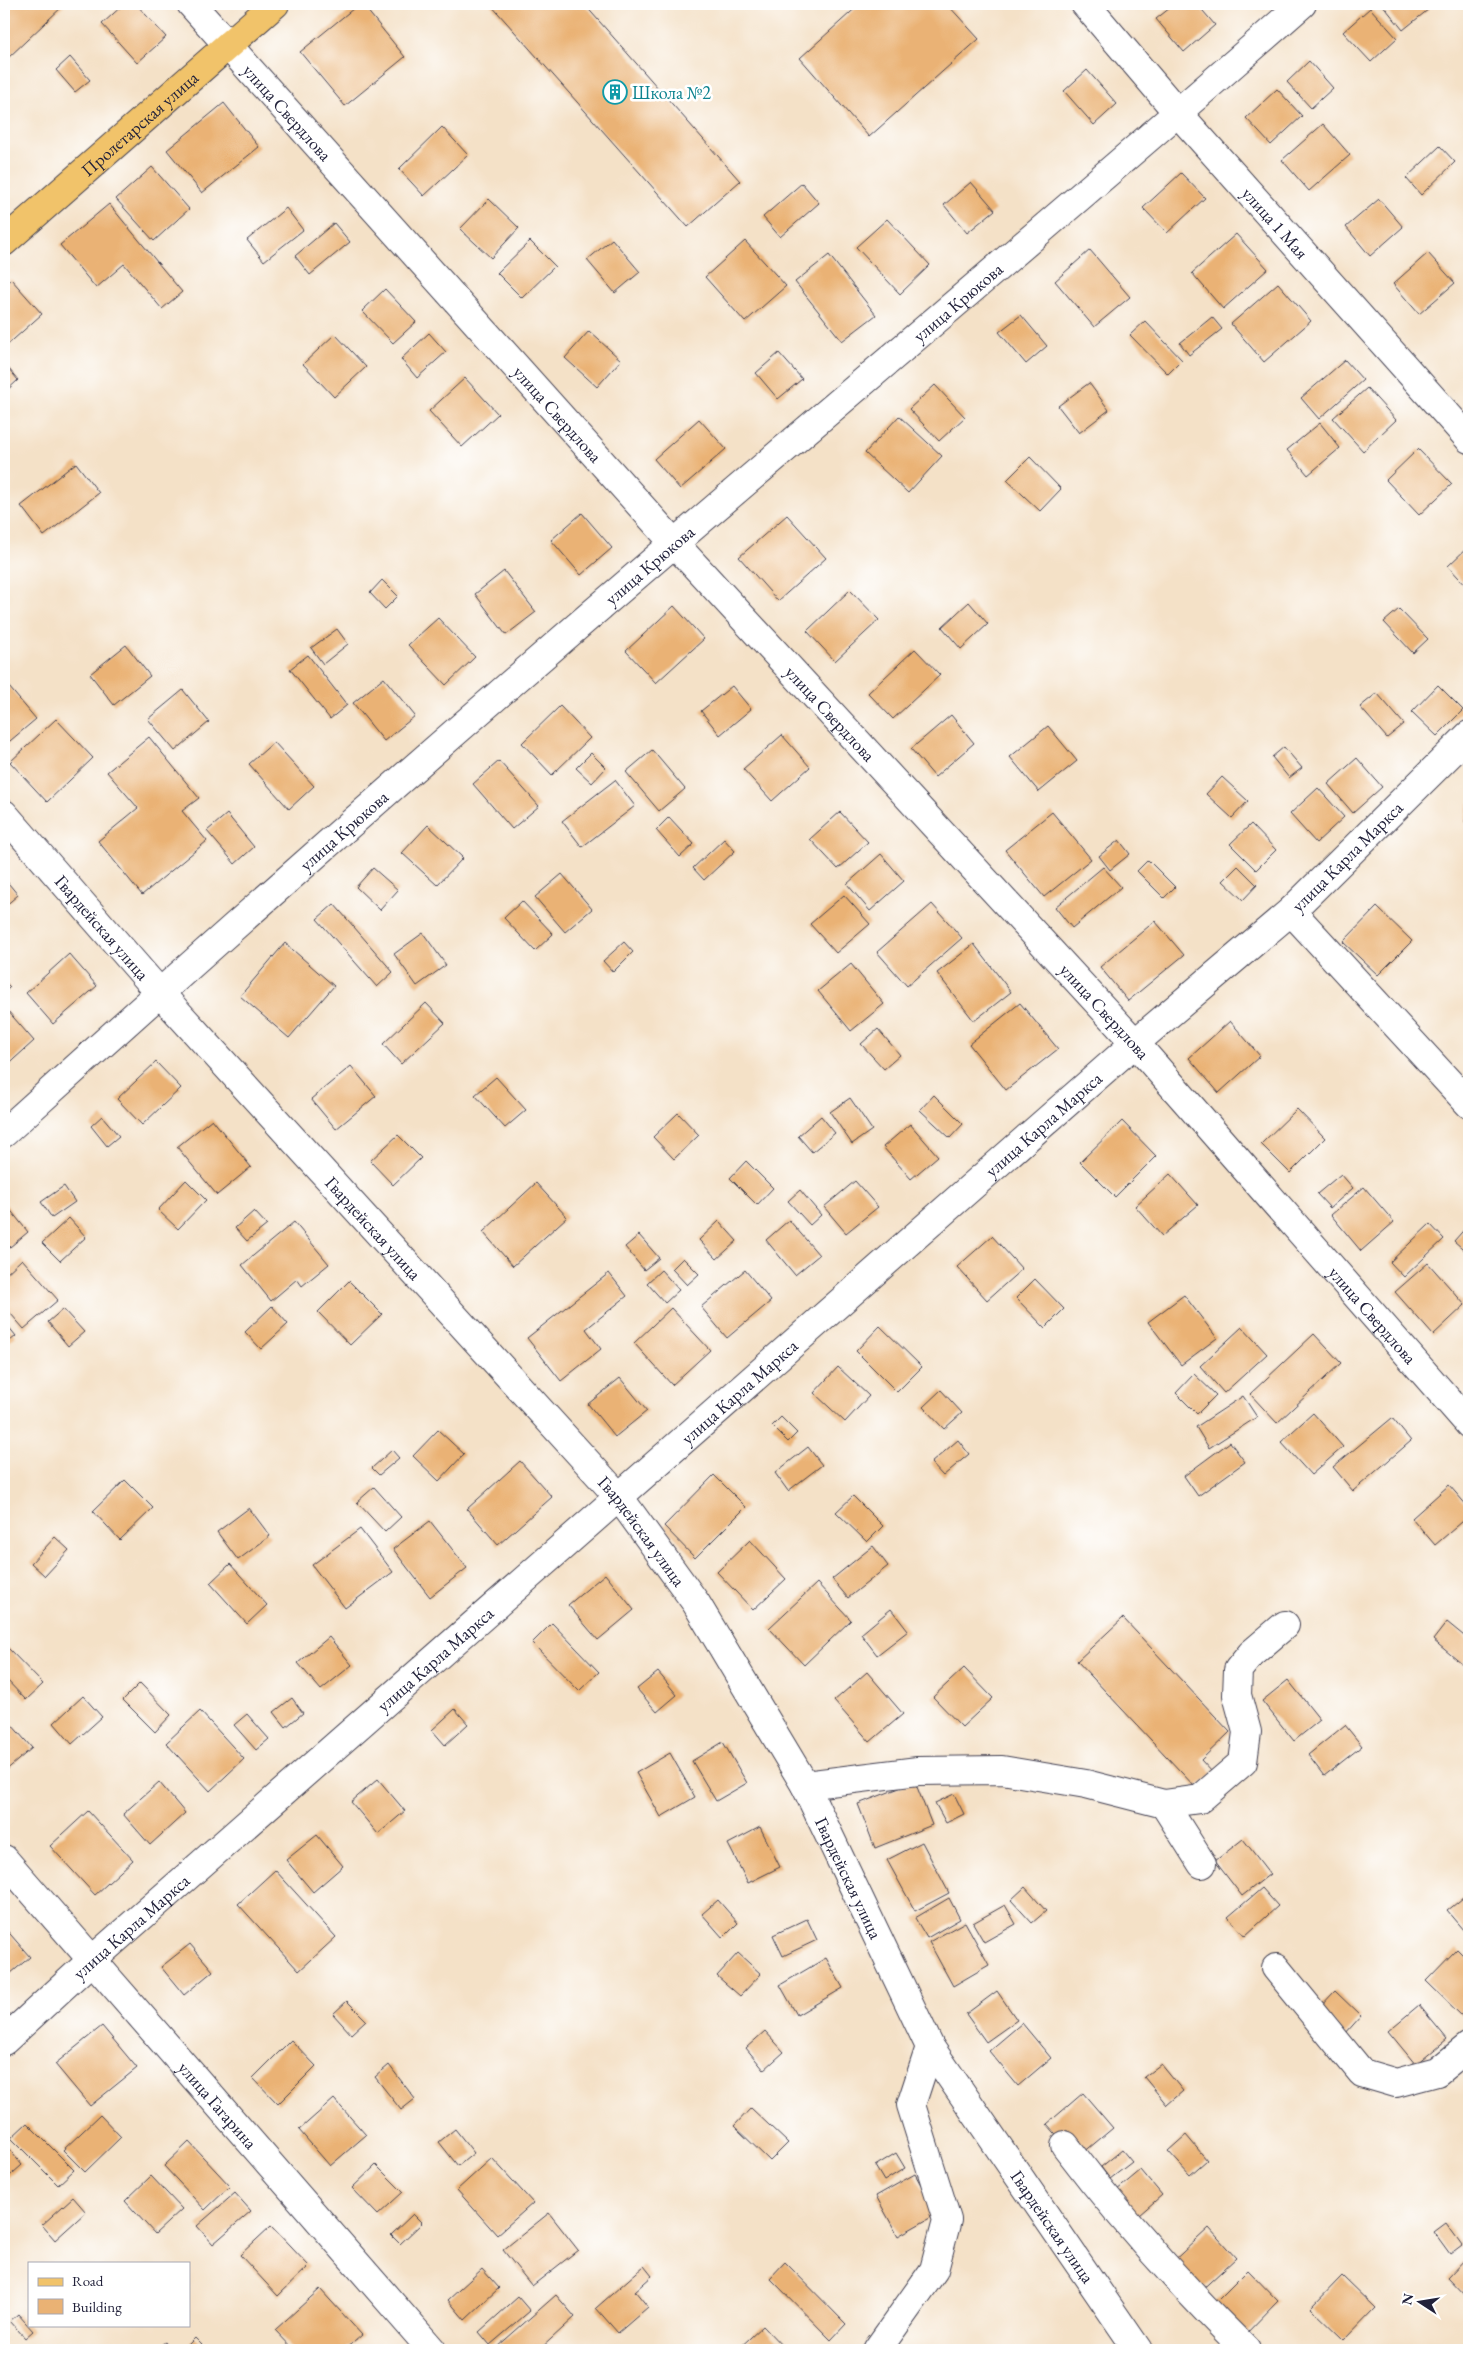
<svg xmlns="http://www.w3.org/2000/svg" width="1473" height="2354" font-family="'EB Garamond',serif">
  <rect width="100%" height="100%" fill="#fff"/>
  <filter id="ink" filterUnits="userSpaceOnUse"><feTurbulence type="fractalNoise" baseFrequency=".02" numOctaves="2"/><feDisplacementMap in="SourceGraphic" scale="10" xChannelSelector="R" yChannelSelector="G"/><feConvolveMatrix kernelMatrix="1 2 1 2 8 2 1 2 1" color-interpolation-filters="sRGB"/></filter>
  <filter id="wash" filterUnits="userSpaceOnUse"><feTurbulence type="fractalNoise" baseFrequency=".0096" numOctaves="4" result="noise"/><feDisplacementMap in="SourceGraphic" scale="20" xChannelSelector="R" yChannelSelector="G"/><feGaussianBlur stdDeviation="1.12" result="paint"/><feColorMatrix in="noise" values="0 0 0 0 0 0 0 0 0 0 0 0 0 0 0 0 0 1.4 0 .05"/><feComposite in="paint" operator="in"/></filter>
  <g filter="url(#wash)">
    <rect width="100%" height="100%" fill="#f4e1c7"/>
    <g id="blocks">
      <path fill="#eab274" d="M4,4H65L8,58L4,54Z
        M124,4H136L166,37L137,63L102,24Z
        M359,4H362L405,57L345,106L300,52Z
        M490,4H584L740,181L688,227Z
        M860,4H947L979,39L869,137L800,58Z
        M1175,4H1197L1215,25L1184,52L1156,19Z
        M1382,4H1425L1429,9L1403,30Z
        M1370,8L1397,38L1371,62L1343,32Z
        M70,57L90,80L75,92L56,70Z
        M1309,61L1333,88L1311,108L1287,82Z
        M1087,70L1117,104L1094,125L1064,91Z
        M1277,89L1302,116L1271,145L1246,118Z
        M224,103L259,147L202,193L167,150Z
        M1323,124L1350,155L1309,191L1282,160Z
        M442,127L468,155L424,196L399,169Z
        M1440,146L1455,162L1421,195L1406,178Z
        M152,167L189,209L154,241L116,199Z
        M1181,173L1205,198L1167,233L1143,208Z
        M971,182L995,210L967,233L944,205Z
        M802,183L819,203L780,237L763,217Z
        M489,199L519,228L491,258L460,229Z
        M1379,199L1403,227L1370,256L1346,227Z
        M109,204L182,292L162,309L124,264L96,288L60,245Z
        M286,208L303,230L264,261L247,240Z
        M887,219L930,265L900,294L856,247Z
        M334,223L350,242L310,275L295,256Z
        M1236,234L1268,269L1223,309L1192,273Z
        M612,239L640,272L615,293L587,260Z
        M530,241L555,266L522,298L497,273Z
        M745,241L786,286L745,322L705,277Z
        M1090,250L1130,297L1094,327L1055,281Z
        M1428,253L1455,283L1419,314L1393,284Z
        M829,255L876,315L842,341L795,282Z
        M11,279L42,314L4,348V285Z
        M1278,283L1311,321L1264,362L1231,324Z
        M385,289L416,322L393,343L362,311Z
        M1021,315L1047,346L1026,364L999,332Z
        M1212,317L1222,329L1189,355L1180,343Z
        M1145,321L1182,360L1168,374L1130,335Z
        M589,331L621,360L597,387L565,358Z
        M429,333L446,352L417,378L401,359Z
        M335,334L366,367L334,397L303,364Z
        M779,353L802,379L778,399L756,373Z
        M1345,360L1363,380L1319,419L1301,398Z
        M4,363L18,380L4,393Z
        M465,378L498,414L462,447L429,411Z
        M1089,383L1109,410L1079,433L1058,406Z
        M935,385L965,417L939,441L909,409Z
        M1367,388L1396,420L1363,451L1333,418Z
        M899,416L942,456L908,493L865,453Z
        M699,419L726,449L680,489L654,459Z
        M1320,423L1340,448L1308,475L1287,450Z
        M1418,449L1452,484L1419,515L1386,480Z
        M1030,457L1061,489L1040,511L1007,480Z
        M76,463L99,493L44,536L21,506Z
        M582,513L612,548L581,575L551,540Z
        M787,515L826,558L778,601L739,557Z
        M1469,546V589L1448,566Z
        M504,571L536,612L506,635L475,594Z
        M382,580L398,596L385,609L370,593Z
        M850,590L879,620L835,661L807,631Z
        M969,602L988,624L961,649L942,627Z
        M674,606L704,639L656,683L626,651Z
        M1399,609L1428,639L1413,653L1384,622Z
        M438,618L475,657L446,685L408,645Z
        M337,629L348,644L323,664L311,648Z
        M126,645L150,676L114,705L90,674Z
        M915,649L940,675L893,719L868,693Z
        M308,655L347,705L330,719L290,669Z
        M384,678L415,716L384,741L353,703Z
        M1438,685L1463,710L1437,736L1412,712Z
        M732,686L751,709L720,735L701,711Z
        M9,687L36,719L4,746V691Z
        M183,690L209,722L175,751L148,719Z
        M1377,693L1404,724L1387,738L1360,707Z
        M560,706L590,738L552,775L522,743Z
        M951,715L974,743L935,777L911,749Z
        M56,719L93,758L47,802L10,762Z
        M1048,726L1077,761L1039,792L1010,757Z
        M782,735L810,767L772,801L743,769Z
        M149,737L199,798L182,811L207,841L142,895L98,841L138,808L107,772Z
        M274,742L314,786L289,809L249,764Z
        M1284,747L1302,768L1289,778L1272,757Z
        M652,750L685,789L659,811L626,772Z
        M591,753L606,768L592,783L576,768Z
        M1357,758L1382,787L1353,813L1328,784Z
        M499,761L539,806L512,829L473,784Z
        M1222,777L1248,801L1232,818L1206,794Z
        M615,780L635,806L582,847L562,821Z
        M1318,788L1344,817L1316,843L1290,814Z
        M1468,803L1469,804V823L1465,822Z
        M840,812L868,842L838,869L810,839Z
        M1052,812L1091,859L1044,897L1005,850Z
        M227,814L254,847L235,864L207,831Z
        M669,817L694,844L680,857L656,830Z
        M1251,824L1276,850L1256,870L1230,844Z
        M428,825L463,858L437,885L402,853Z
        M724,839L735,851L704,880L693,868Z
        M1119,840L1130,854L1110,870L1099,856Z
        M881,854L904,881L870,911L847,884Z
        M1148,860L1175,887L1164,898L1137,871Z
        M1238,866L1257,885L1243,900L1223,881Z
        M1103,867L1121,887L1072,928L1055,907Z
        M373,868L398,890L380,910L356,887Z
        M562,874L592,909L565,932L535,897Z
        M4,878L18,895L4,907Z
        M844,895L870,924L836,953L810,924Z
        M522,901L553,934L535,951L504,918Z
        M334,904L393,972L377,987L317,919Z
        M932,904L962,938L907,986L877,952Z
        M1377,907L1412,941L1378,975L1343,942Z
        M1155,921L1184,955L1128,1001L1100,967Z
        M423,933L446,965L417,986L394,954Z
        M624,942L633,952L613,972L603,961Z
        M285,943L334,986L289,1038L240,996Z
        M974,944L1011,992L974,1021L937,973Z
        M69,954L97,986L53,1024L26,993Z
        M851,964L884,1004L851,1031L818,991Z
        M4,981L10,987L4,993Z
        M426,1003L445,1023L401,1064L383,1044Z
        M1020,1003L1058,1049L1006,1090L969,1044Z
        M7,1010L34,1041L4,1068V1013Z
        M1230,1021L1260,1056L1219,1093L1189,1058Z
        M878,1029L900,1055L884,1069L861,1044Z
        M156,1062L181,1088L142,1125L117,1099Z
        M351,1066L376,1096L336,1129L311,1099Z
        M496,1077L526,1110L505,1128L475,1095Z
        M934,1095L963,1124L950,1138L920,1110Z
        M850,1098L872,1130L852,1144L830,1112Z
        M1297,1109L1325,1138L1290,1173L1261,1144Z
        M678,1113L699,1135L674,1159L653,1137Z
        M102,1116L119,1136L107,1146L91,1126Z
        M821,1116L835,1133L812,1152L798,1136Z
        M212,1119L251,1167L217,1195L177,1147Z
        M1122,1121L1156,1156L1115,1197L1080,1162Z
        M910,1124L938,1156L911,1179L883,1147Z
        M398,1135L421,1158L393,1185L370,1161Z
        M746,1161L773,1188L757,1205L730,1178Z
        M1170,1174L1198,1205L1162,1236L1135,1206Z
        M1341,1174L1353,1188L1330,1208L1317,1194Z
        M186,1180L206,1200L178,1229L158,1210Z
        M855,1181L878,1207L846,1233L824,1207Z
        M536,1183L567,1217L513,1266L483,1232Z
        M64,1186L75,1202L52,1218L41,1202Z
        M1364,1187L1394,1222L1361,1251L1331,1215Z
        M800,1190L821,1215L810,1225L788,1201Z
        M4,1202L28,1232L4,1252Z
        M254,1211L267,1225L247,1241L235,1228Z
        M69,1218L86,1237L60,1261L42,1243Z
        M789,1220L819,1255L795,1275L766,1240Z
        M719,1221L737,1241L717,1259L699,1240Z
        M294,1222L329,1264L302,1286L297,1279L271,1301L242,1265Z
        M1430,1224L1444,1239L1404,1277L1390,1262Z
        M1469,1224V1254L1454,1241Z
        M639,1235L659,1258L644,1270L625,1247Z
        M992,1236L1022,1269L987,1300L957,1267Z
        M683,1258L699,1274L687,1285L672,1269Z
        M22,1259L58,1300L24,1329L4,1306V1276Z
        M1428,1263L1465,1305L1433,1335L1395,1292Z
        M661,1270L679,1290L665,1303L647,1283Z
        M745,1270L771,1301L727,1338L701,1307Z
        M609,1273L627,1296L586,1329L601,1349L561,1381L527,1338Z
        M1035,1279L1064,1309L1045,1328L1016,1298Z
        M349,1281L382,1314L350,1345L318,1312Z
        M1184,1295L1217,1338L1181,1365L1148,1322Z
        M272,1306L288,1324L261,1349L245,1332Z
        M671,1308L710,1350L672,1385L634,1343Z
        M63,1309L84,1332L68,1346L48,1322Z
        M4,1321L16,1336L4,1346Z
        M880,1326L922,1367L897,1392L856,1351Z
        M1242,1327L1267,1354L1224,1393L1200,1366Z
        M1314,1334L1341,1363L1277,1423L1250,1394Z
        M838,1367L869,1396L845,1422L814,1393Z
        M1194,1374L1216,1395L1197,1414L1176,1393Z
        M620,1378L647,1411L615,1437L588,1404Z
        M941,1390L962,1413L944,1429L923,1407Z
        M1243,1396L1257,1417L1209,1448L1196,1427Z
        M1313,1413L1343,1447L1311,1475L1281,1442Z
        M781,1417L797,1433L788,1442L772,1426Z
        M1392,1418L1411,1441L1353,1491L1333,1467Z
        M438,1430L464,1454L439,1481L413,1456Z
        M958,1440L969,1454L943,1476L931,1463Z
        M1230,1442L1245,1462L1198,1496L1184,1476Z
        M808,1447L822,1465L788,1491L775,1473Z
        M392,1450L399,1458L379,1475L372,1468Z
        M520,1461L552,1497L498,1545L467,1509Z
        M714,1475L746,1507L695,1558L664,1526Z
        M125,1480L153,1508L120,1540L93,1511Z
        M1449,1485L1469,1508V1516L1435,1545L1412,1518Z
        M374,1487L401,1517L385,1532L357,1502Z
        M853,1496L883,1526L867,1542L836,1512Z
        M249,1508L270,1536L238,1560L217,1532Z
        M430,1521L467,1568L430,1597L393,1549Z
        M360,1529L393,1572L345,1608L312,1565Z
        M55,1537L69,1550L45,1576L31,1563Z
        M750,1540L786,1579L753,1610L717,1572Z
        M873,1546L888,1566L848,1598L832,1579Z
        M230,1564L267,1605L247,1624L210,1583Z
        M605,1574L634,1610L598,1640L568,1605Z
        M817,1583L851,1620L804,1665L769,1628Z
        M891,1609L908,1631L877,1655L861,1634Z
        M1123,1618L1230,1732L1201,1760L1213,1773L1196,1788L1077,1661Z
        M1447,1622L1469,1640V1655L1462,1664L1433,1640Z
        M552,1623L599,1672L579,1691L532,1643Z
        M329,1637L352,1665L321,1690L298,1663Z
        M6,1646L43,1684L26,1700L4,1677V1649Z
        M964,1668L993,1698L962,1727L933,1697Z
        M658,1672L677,1695L657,1712L637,1689Z
        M867,1672L903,1714L870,1742L834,1701Z
        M1288,1680L1320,1720L1294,1741L1262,1701Z
        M140,1683L171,1715L155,1732L123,1700Z
        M83,1696L102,1717L72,1744L54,1723Z
        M292,1698L303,1713L286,1727L274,1712Z
        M455,1709L468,1724L445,1745L432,1730Z
        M200,1711L244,1759L210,1791L166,1743Z
        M247,1714L269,1739L256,1750L234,1725Z
        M4,1716L32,1748L4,1772Z
        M1345,1725L1362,1746L1324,1776L1308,1755Z
        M723,1742L747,1783L716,1801L692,1761Z
        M670,1753L695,1797L661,1817L636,1773Z
        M378,1779L405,1811L378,1834L351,1802Z
        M159,1782L185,1813L150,1845L123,1814Z
        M915,1782L932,1825L875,1848L858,1804Z
        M954,1794L964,1814L946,1823L935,1803Z
        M88,1811L133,1860L95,1895L50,1846Z
        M760,1827L780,1867L748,1883L728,1844Z
        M317,1835L343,1866L313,1892L286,1860Z
        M1243,1839L1270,1874L1242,1896L1215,1861Z
        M922,1842L949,1893L915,1911L887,1860Z
        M275,1870L336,1937L299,1971L238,1904Z
        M1025,1887L1046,1911L1032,1923L1011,1900Z
        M1262,1888L1278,1906L1245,1936L1228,1917Z
        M949,1898L960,1919L927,1938L915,1918Z
        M1463,1898L1469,1906V1937L1447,1911Z
        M718,1900L738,1923L723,1938L702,1914Z
        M1005,1905L1016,1924L984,1942L973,1923Z
        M807,1919L817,1940L783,1956L773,1935Z
        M965,1922L989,1965L953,1986L929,1942Z
        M4,1927L30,1957L4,1979Z
        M190,1944L213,1971L184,1995L161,1967Z
        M1457,1949L1469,1961V2013L1464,2018L1426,1981Z
        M738,1953L761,1974L740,1996L717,1976Z
        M826,1958L843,1988L797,2015L780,1985Z
        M997,1991L1017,2020L986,2042L966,2014Z
        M1335,1991L1361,2016L1345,2034L1319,2008Z
        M347,2001L366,2020L351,2034L333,2014Z
        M1419,2005L1447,2039L1416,2065L1388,2031Z
        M1022,2023L1051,2058L1018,2086L989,2051Z
        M102,2026L137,2068L90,2106L55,2064Z
        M765,2031L784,2052L764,2070L746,2048Z
        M291,2040L316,2066L278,2104L253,2078Z
        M1161,2064L1183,2091L1167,2105L1144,2077Z
        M389,2065L415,2099L401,2110L375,2077Z
        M1083,2093L1113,2128L1077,2158L1047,2124Z
        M334,2099L366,2135L330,2166L299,2130Z
        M751,2108L788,2143L770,2161L734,2126Z
        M100,2115L121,2137L85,2172L63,2150Z
        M27,2123L74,2170L58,2185L11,2138Z
        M455,2129L474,2153L458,2166L439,2142Z
        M1186,2135L1207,2160L1190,2175L1168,2151Z
        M189,2142L230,2186L205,2210L164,2166Z
        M4,2143L22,2165L4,2181Z
        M1122,2150L1132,2162L1110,2179L1101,2167Z
        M896,2153L905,2168L884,2181L875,2166Z
        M492,2158L533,2203L497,2235L457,2190Z
        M376,2165L403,2192L378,2215L352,2188Z
        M1141,2170L1162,2195L1131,2222L1110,2196Z
        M915,2174L937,2214L898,2236L876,2196Z
        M151,2176L182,2209L155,2234L125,2201Z
        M235,2193L251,2211L213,2244L197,2226Z
        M73,2197L86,2212L55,2240L42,2225Z
        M549,2213L578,2250L532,2286L503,2250Z
        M413,2214L422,2223L400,2244L391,2235Z
        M1446,2223L1462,2245L1450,2254L1434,2232Z
        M271,2226L309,2266L278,2296L240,2255Z
        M1209,2228L1236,2258L1196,2295L1169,2265Z
        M1469,2255V2299L1448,2277Z
        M785,2262L846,2324L831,2340L770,2278Z
        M644,2266L652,2276L635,2291L648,2307L618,2333L596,2308Z
        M482,2269L499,2288L465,2320L448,2300Z
        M1248,2270L1278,2301L1240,2340L1209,2309Z
        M1342,2276L1375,2308L1344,2340L1311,2308Z
        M320,2289L362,2335L345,2350H294L275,2330Z
        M556,2295L575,2317L539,2350H500L497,2347Z
        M518,2297L530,2311L490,2345L479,2332Z
        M18,2314L33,2331L25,2338L10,2321Z
        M763,2326L786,2350H737Z
        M195,2338L207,2350H183Z
        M165,2342L171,2350H154Z"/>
    </g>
  </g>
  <g filter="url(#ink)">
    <use href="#blocks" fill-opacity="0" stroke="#423f50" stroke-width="1"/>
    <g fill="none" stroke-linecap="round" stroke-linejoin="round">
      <g stroke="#423f50" stroke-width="30">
        <g id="minor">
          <path id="s1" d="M191,4L674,543L1135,1043L1469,1424"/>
          <path id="s2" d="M1085,4L1178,113L1469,439"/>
          <path id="s3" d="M4,814L159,992L619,1497L696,1603L805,1785L930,2047L1138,2350"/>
          <path d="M1291,911L1469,1104"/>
          <path id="s4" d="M4,1133C226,932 451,734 679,539C887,361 1097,185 1302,4"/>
          <path d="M805,1785L918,1771L1002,1770L1086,1784L1164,1804L1200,1799L1243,1762L1247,1732L1237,1695L1238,1670L1251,1654L1285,1625"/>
          <path d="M1164,1804L1202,1864"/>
          <path id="s5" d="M4,1859L432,2350"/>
          <path d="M1276,1968L1362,2073L1396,2083L1437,2072L1469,2046"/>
          <path id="s6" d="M4,2041L91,1961L1135,1043L1291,911L1469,735"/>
          <path d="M1065,2145C1120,2218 1181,2286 1246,2350"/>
          <path d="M877,2350L934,2270L947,2220L911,2105L930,2047"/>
        </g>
      </g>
      <g stroke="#423f50" stroke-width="30">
        <g id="major">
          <path id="s7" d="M4,242L275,4"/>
        </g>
      </g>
      <use href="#minor" stroke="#fff" stroke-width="28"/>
      <use href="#major" stroke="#f1c36a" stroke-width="28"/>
    </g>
  </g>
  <defs>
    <g id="building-ring" transform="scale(1.25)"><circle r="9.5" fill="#fff" stroke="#0f9aa8" stroke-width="1.5"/><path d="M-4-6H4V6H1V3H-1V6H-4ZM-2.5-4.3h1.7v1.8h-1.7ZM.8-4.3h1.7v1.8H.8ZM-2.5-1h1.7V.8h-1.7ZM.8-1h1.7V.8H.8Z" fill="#0f9aa8"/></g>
  </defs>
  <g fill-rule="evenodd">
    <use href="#building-ring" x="615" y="92"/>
  </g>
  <g text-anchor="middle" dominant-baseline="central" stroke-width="5" stroke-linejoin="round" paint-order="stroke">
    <g font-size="18" fill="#0d838f" stroke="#fff" text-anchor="start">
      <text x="632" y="92">Школа №2</text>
    </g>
    <g font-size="18" fill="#22223b" stroke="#fff">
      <text stroke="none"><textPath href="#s1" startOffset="145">улица Свердлова</textPath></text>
      <text stroke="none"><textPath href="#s7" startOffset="180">Пролетарская улица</textPath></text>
      <text stroke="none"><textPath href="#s2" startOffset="290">улица 1 Мая</textPath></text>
      <text stroke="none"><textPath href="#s4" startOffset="1265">улица Крюкова</textPath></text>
      <text stroke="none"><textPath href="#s1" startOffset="550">улица Свердлова</textPath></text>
      <text stroke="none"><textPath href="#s4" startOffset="860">улица Крюкова</textPath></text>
      <text stroke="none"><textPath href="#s1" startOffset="955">улица Свердлова</textPath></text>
      <text stroke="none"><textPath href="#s4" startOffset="455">улица Крюкова</textPath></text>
      <text stroke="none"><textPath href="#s6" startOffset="1791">улица Карла Маркса</textPath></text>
      <text stroke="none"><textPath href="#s3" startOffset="150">Гвардейская улица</textPath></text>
      <text stroke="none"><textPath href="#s1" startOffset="1360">улица Свердлова</textPath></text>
      <text stroke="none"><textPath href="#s6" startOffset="1386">улица Карла Маркса</textPath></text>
      <text stroke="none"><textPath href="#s3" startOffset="555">Гвардейская улица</textPath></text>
      <text stroke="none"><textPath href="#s1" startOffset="1765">улица Свердлова</textPath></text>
      <text stroke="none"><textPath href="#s6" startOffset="981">улица Карла Маркса</textPath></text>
      <text stroke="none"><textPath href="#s3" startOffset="960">Гвардейская улица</textPath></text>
      <text stroke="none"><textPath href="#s6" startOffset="576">улица Карла Маркса</textPath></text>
      <text stroke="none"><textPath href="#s3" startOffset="1365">Гвардейская улица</textPath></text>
      <text stroke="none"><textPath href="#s6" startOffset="171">улица Карла Маркса</textPath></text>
      <text stroke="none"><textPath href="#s5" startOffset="326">улица Гагарина</textPath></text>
      <text stroke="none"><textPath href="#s3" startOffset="1770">Гвардейская улица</textPath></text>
    </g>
  </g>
  <rect width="1473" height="2354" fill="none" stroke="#fff" stroke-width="20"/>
  <rect x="28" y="2262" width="162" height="65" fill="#ffffff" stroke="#a7a7b1"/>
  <rect x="38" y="2278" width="25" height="8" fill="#f1c36a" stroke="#a7a7b1"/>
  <text x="72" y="2286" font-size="15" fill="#22223b">Road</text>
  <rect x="38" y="2299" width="25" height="15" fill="#eab274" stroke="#a7a7b1"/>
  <text x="72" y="2312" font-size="15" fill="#22223b">Building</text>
  <g transform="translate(1420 2302) rotate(282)" stroke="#ffffff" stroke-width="4" paint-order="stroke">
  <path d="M0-4L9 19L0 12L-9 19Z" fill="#22223b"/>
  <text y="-8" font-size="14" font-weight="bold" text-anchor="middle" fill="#22223b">N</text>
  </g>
</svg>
